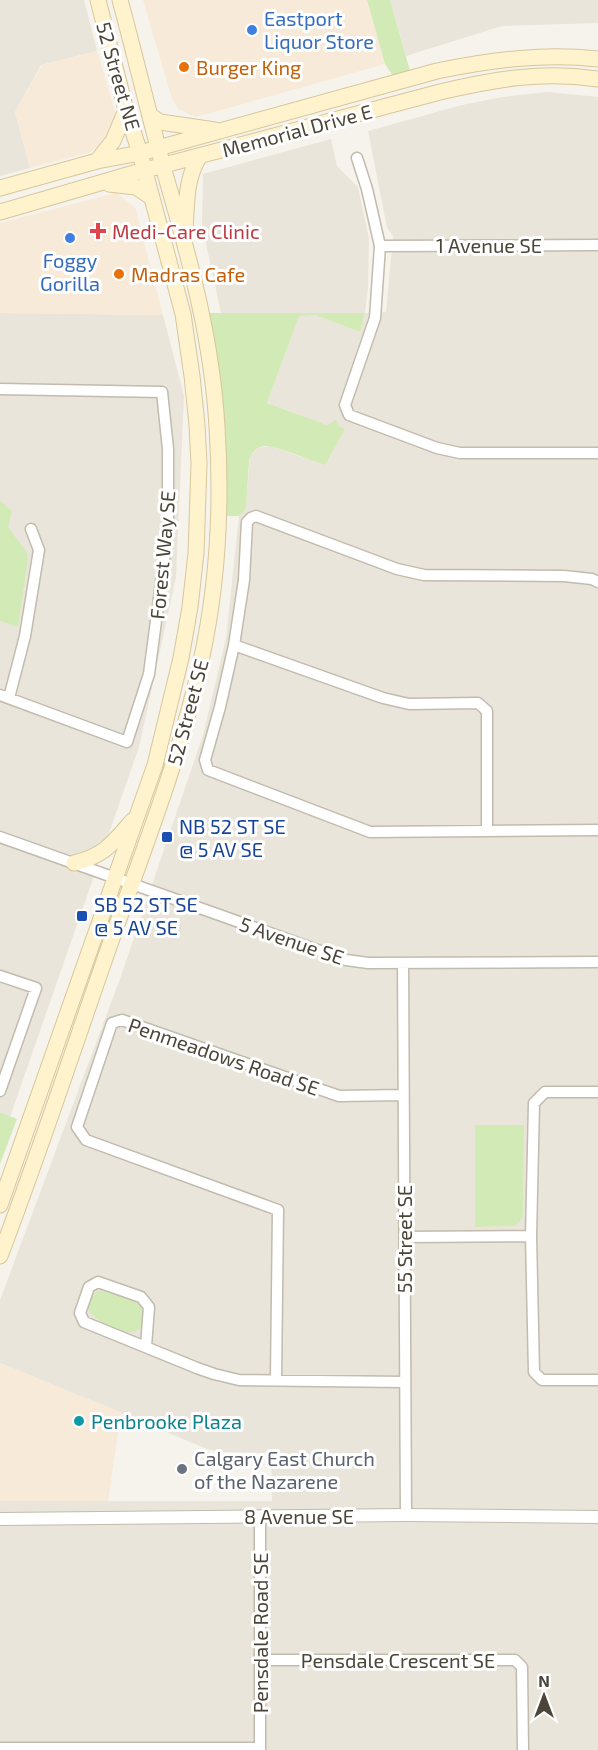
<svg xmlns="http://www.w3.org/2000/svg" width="598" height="1750" font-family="'Exo 2',sans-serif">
  <rect width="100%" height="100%" fill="#f6f3ec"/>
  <path fill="#eae5da" d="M0,0H84L97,51L41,65L15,112L30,168L0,176Z
    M390,0H598V23L502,26L406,56Z
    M549,92L598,97V1750H0V1501H272L271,1453L220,1452L207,1449L0,1363V1300L121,976L203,735L226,638L239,516L245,510L246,506L250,456L258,448L270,446L325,465L339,426L337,423L327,425L267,403L299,315H315L360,332L365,313H221L202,225L203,174L331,139L337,166L358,187L369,239L368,288L365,313L386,312L393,236L387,228L368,131L462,105L502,97Z
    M0,313L163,315L184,396L176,577L139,747L10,1117L0,1114Z"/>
  <path fill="#f7ead8" d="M143,0H367L385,64L196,117L178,109L172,99Z
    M97,51L115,111V118L108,137L98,147L91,152L30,168L15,112L42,65Z
    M116,193L135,207L163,315L0,313V223Z
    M0,1363L121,1412L108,1501H0Z"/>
  <path fill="#d2eab5" d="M367,0H390L410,71L393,76L385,64Z
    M209,313H365L360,332L315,315L299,316L267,403L327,425L336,420L339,426L345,429L325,465C312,461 275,445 264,446C255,448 250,454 249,462L246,506L245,510L239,516H225L219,378Z
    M0,501L12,511L8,527L27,553L28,560L18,627L0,621Z
    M1,1113L17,1119L0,1164V1114Z
    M475,1125H524L523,1215L519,1223L514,1226L475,1227Z
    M98,1291C107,1291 135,1299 141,1306C149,1316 142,1335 128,1332C111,1329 67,1309 98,1291Z"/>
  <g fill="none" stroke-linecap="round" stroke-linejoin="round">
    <g stroke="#c2bbae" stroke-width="13">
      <path id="minor" d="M357,158L367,189L380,246L375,318L345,405L349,415L437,448L460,453H598
        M380,246L598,245
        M0,389L162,392L168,449V530L149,674L127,742L0,695
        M598,582L592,579L564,576L424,575L397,569L256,516L251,518L247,522L244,580L234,645L220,707L205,760L208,770L370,832L598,830
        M234,645L383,698L409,704L478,703L487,711V831
        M9,698L25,636L39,550L31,529
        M0,837L346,960L368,963L598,962
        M403,963L406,1515
        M0,976L36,988L0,1091
        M598,1092H545L534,1103L531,1236L534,1372L542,1380H598
        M405,1237L531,1236
        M146,1346L149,1307L141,1297L98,1282L89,1287L80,1313L84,1322L197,1368L214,1374L239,1380L404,1382
        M276,1379L278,1210L86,1140L77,1127L112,1023L122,1020L339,1096L403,1095
        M260,1516V1750
        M260,1660H515L522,1667L523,1750
        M0,1748H260"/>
    </g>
    <g stroke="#c2bbae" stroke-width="14">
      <path id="tertiary" d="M0,1519L406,1515L598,1517"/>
    </g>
    <g stroke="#d6c79b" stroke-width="17">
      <path id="secondary" d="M151,116L160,122L215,130
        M97,161L113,141L126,110
        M109,184L136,187L151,197
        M0,188L97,161L140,153L437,71C491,60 543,53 598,59
        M0,212L134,173L440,92C495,79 542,71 598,79
        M185,230C187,205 185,178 200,156
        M74,863C104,856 112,844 132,821
        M0,1205L155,765L181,658L190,607L196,553L199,464L197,425L192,376L183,314L140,153L126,110L98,0
        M0,1256C39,1154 73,1050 109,947C142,853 180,759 201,661C218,584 222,505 217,427C212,340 190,260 166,177C150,119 136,59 120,0"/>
    </g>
    <use href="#minor" stroke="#fff" stroke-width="10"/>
    <use href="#tertiary" stroke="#fff" stroke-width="12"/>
    <use href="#secondary" stroke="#fff3cd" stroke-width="15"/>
  </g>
  <g fill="#3f7fe0" stroke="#fff" stroke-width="2">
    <circle cx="252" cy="30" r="6"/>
    <circle cx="70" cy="238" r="6"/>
  </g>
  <g fill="#e8710a" stroke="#fff" stroke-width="2">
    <circle cx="184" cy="67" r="6"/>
    <circle cx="119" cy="274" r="6"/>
  </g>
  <path fill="#e0444e" stroke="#fff" stroke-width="2" d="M95 222h6v6h6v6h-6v6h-6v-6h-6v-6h6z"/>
  <g fill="#1a4fb4" stroke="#fff" stroke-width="2">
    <rect x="161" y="831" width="12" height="12" rx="3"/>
    <rect x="76" y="910" width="12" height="12" rx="3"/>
  </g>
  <circle fill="#0f9aa8" stroke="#fff" stroke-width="2" cx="79" cy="1421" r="6"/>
  <circle fill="#6b7280" stroke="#fff" stroke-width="2" cx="182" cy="1469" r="6"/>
  <g text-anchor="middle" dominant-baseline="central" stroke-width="6" stroke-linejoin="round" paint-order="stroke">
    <g font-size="20" fill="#366cbe" stroke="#fff" text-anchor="start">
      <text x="264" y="18">Eastport<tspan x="264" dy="23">Liquor Store</tspan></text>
      <text x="70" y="260" text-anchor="middle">Foggy<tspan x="70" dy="23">Gorilla</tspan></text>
    </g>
    <g font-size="20" fill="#c56008" stroke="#fff" text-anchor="start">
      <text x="196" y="67">Burger King</text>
      <text x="131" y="274">Madras Cafe</text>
    </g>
    <g font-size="20" fill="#4b4439" stroke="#fff">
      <text transform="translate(119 76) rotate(74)">52 Street NE</text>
      <text transform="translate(297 130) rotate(-15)">Memorial Drive E</text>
      <text x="489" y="245">1 Avenue SE</text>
      <text transform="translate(162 555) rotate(-85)">Forest Way SE</text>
      <text transform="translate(187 712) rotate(-75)">52 Street SE</text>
      <text transform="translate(292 940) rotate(19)">5 Avenue SE</text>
      <text transform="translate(224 1056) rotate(19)">Penmeadows Road SE</text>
      <text transform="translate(404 1239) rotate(-90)">55 Street SE</text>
      <text x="299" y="1516">8 Avenue SE</text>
      <text transform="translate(260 1633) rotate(-90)">Pensdale Road SE</text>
      <text x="398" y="1660">Pensdale Crescent SE</text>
    </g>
    <g font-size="20" fill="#be3a42" stroke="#fff" text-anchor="start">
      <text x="112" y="231">Medi-Care Clinic</text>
    </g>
    <g font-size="20" fill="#164399" stroke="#fff" text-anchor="start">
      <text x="179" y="826">NB 52 ST SE<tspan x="179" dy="23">@ 5 AV SE</tspan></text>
      <text x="94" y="904">SB 52 ST SE<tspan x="94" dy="23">@ 5 AV SE</tspan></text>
    </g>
    <g font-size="20" fill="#0d838f" stroke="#fff" text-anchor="start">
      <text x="91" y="1421">Penbrooke Plaza</text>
    </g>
    <g font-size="20" fill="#5b616d" stroke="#fff" text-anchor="start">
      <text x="194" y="1458">Calgary East Church<tspan x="194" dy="23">of the Nazarene</tspan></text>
    </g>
  </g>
  <g transform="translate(544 1696)" stroke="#ffffff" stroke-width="4.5" paint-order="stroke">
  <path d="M0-4.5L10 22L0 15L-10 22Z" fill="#4b4439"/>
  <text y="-9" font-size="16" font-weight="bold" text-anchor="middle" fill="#4b4439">N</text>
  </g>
</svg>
